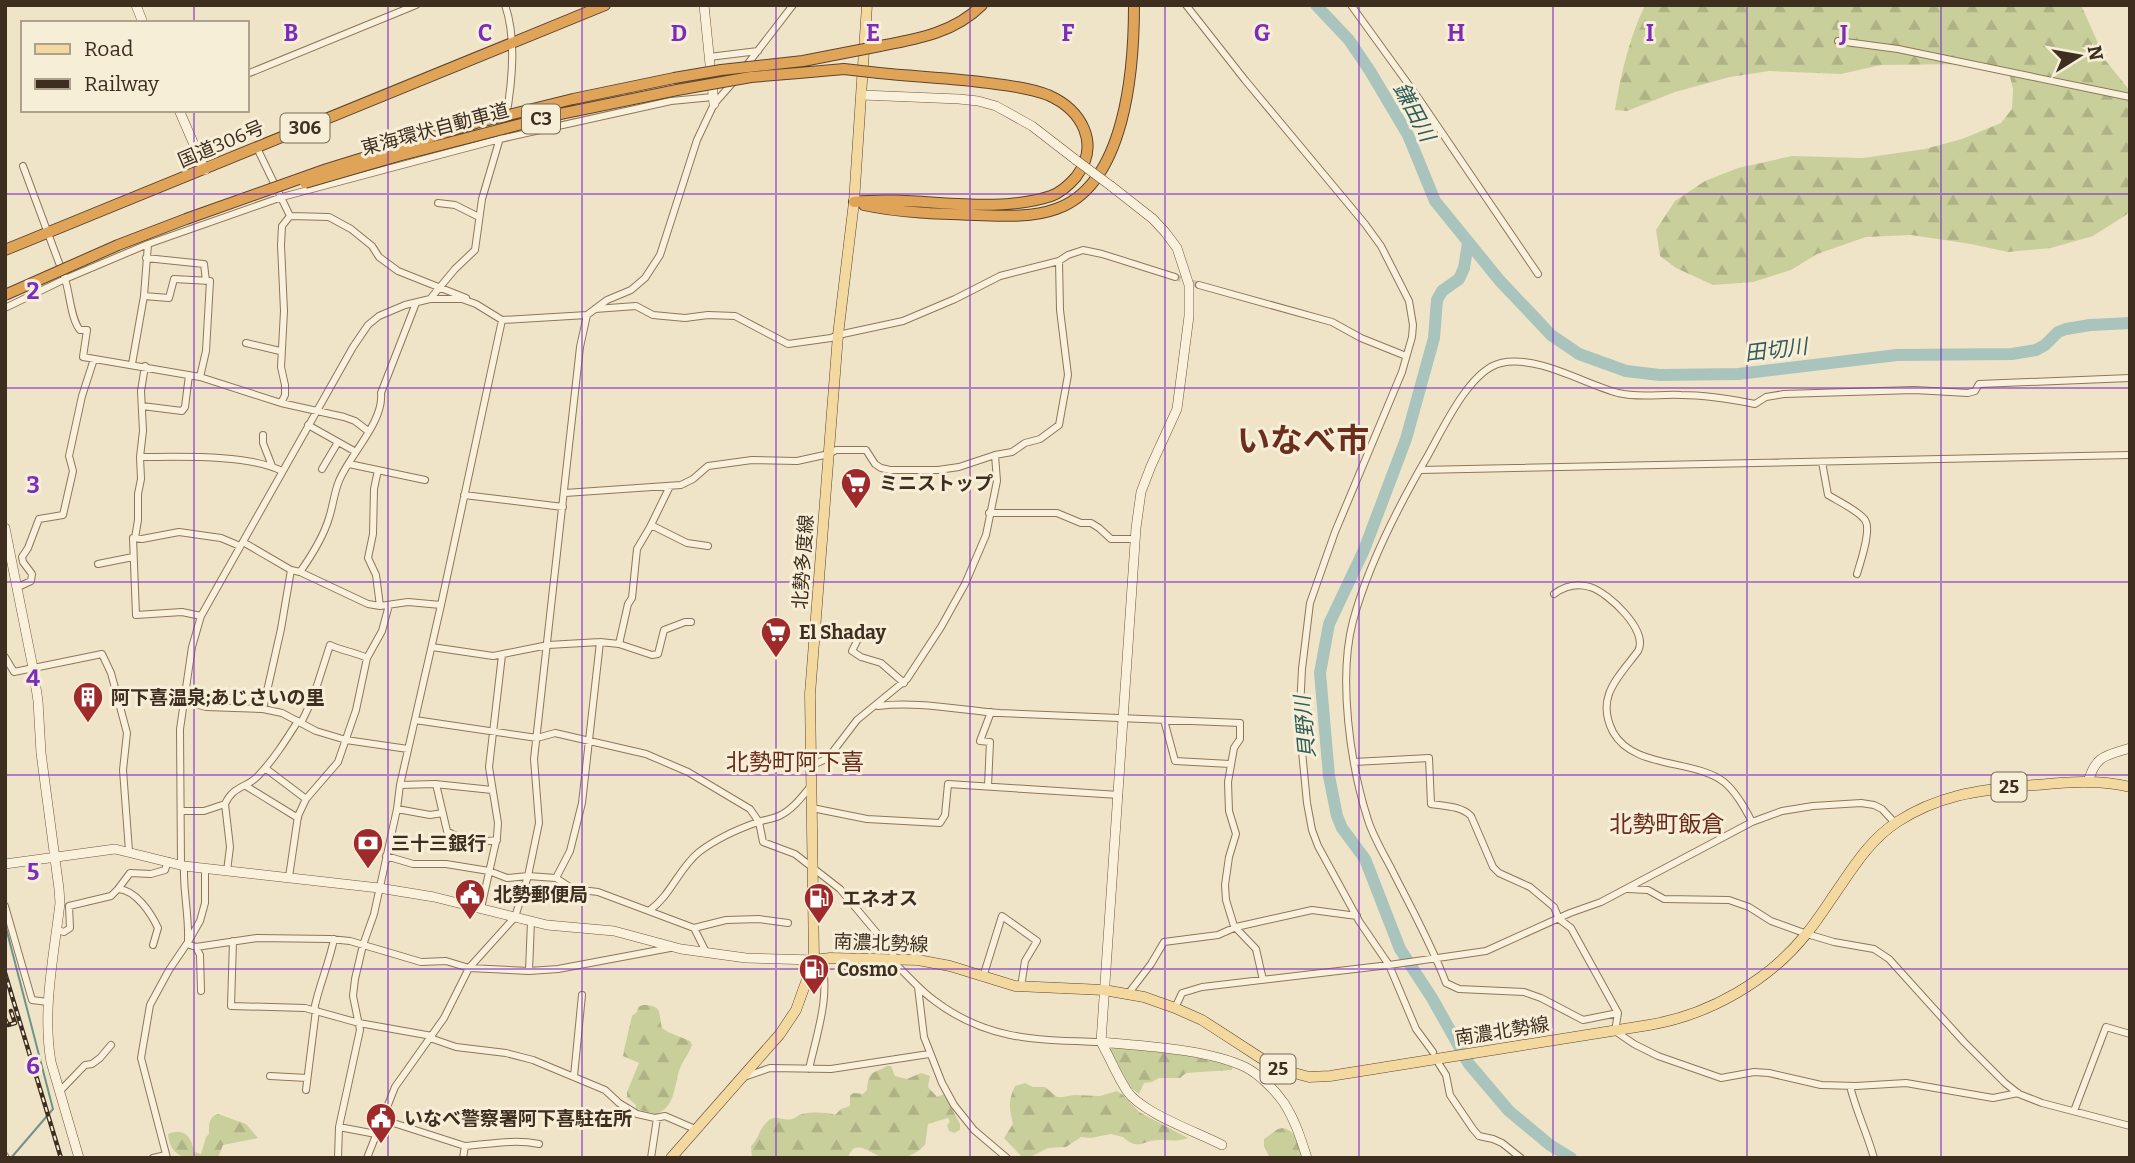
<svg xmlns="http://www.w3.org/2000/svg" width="2135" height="1163" font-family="Bitter,'Noto Sans JP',serif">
  <defs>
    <pattern id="forest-firs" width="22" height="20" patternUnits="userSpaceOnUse" patternTransform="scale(1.75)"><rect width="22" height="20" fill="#c9cf9b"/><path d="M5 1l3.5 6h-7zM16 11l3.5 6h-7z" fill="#aeb285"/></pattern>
  </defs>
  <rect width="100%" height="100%" fill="#f0e4c8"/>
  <path fill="url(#forest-firs)" d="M1645,5H2081L2106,61L2130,91V211L2126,215L2093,236L2051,248L2008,252L1971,244L1911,235L1866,237L1817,254L1791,270L1753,282L1713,285L1676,268L1660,256L1656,230L1675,201L1705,181L1738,168L1792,156L1863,158L1925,149L1962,139L2001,123L2012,109L2013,89L2008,69L1969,64L1881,65L1841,74L1769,71L1730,77L1675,92L1627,111L1615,110C1621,73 1629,39 1645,5Z
    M643,1005C664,1005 658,1014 662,1028L668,1032L690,1041L692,1045C689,1054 682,1061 679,1071C674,1088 675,1107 656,1114L636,1109V1105L627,1097V1092L639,1063L623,1056L624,1050L632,1016L637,1012L638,1007Z
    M1109,1046L1189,1056L1233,1066L1232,1070L1186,1073L1180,1078H1159L1152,1082L1144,1083L1139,1094L1130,1087L1107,1048Z
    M887,1066H891L895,1076L907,1079L921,1073L930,1076L928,1087L937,1097L944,1094L960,1124V1130L954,1133L949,1131L947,1125L950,1122L948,1118L928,1124L925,1145C914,1156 900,1162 884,1158C872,1155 854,1136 848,1158H752L751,1146C758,1140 759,1130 766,1123C775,1112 782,1122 792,1119C796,1118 798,1115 802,1114C811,1112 827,1112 835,1115L841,1109L850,1106V1095L854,1093L863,1094L867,1090C869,1069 872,1075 887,1066Z
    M1025,1083L1033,1087H1045L1057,1097H1063L1074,1095L1100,1096L1117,1091L1123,1095L1139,1112L1188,1138C1175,1142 1173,1140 1160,1140C1144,1139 1139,1152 1123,1137L1111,1134L1091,1138L1081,1137L1066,1147L1048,1148L1030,1157L1023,1158L1004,1138L1013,1124C1009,1107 1008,1102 1015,1086Z
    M218,1114L246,1124L258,1138L223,1145L218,1158C193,1158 171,1163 168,1134C184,1127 192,1137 194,1152L201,1154L206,1137L209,1134C209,1126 208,1117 218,1114Z
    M1283,1128C1297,1131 1300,1146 1304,1158H1270L1264,1146V1139L1278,1129Z"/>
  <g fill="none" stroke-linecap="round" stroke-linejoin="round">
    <path stroke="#6f938a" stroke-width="2" d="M5,924L53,1109L11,1158"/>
    <path stroke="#a9c4bc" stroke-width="12" d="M1316,5L1349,40L1370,71L1408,135L1435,201L1500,281L1537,320L1551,335L1579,354L1626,371L1660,375L1738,374L1897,355L2012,354L2036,350L2045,345L2058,332L2066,329L2090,325L2130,323
      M1468,243L1464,268L1459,279L1442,291L1437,300L1434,338L1406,439L1364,550L1329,624L1320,673L1329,776L1337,816L1342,828L1365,859L1400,949L1432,998L1469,1064L1509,1111L1550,1145L1571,1158"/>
    <path stroke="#ccc0a6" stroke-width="6" stroke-dasharray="6 3" stroke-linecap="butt" d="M1175,277L1199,285"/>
    <g stroke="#8d765c" stroke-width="8">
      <path id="street" d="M505,5C517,39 512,83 506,118
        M1186,5L1245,80L1365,224L1381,246L1409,301L1413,325L1412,337L1402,372L1335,532L1310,603L1302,669L1300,709L1301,741L1307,803L1312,830L1318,846L1359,921L1389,965L1416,1029L1433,1052
        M1351,5L1419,99L1538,274
        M1838,41L1898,49L2130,97
        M709,57L758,51
        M746,66L793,5
        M247,74L416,5
        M257,148L290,216
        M23,166L65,279C70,294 71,320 80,330H87L83,357L200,377L281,403L344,417L355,421L368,431
        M438,203L455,205L479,217
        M290,216L329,217L351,229L372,246L379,257L398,271L466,298
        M146,258L204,264L206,281
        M1199,285L1332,322L1361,338L1406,356
        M144,296L169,298L174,279L210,281L206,351L200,377
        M430,299L455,269L475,250L482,199L500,138
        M5,308L65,279L148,244L282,197L500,139L671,101L713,97
        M595,309L636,306L653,315L685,318L708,315L735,316L788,344L831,338L838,335L903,321L955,299L1000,276L1059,261L1068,255L1083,250L1102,254L1175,277
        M246,343L280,351
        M132,364L144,296L148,244
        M281,403L285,395V385L281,367L284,311L281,245L282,226L290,216
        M142,406L182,411L185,407L189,375
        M308,425L356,452
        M263,435V443L272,466
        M140,457C179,457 248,454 282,471
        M1822,462L1828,495C1838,501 1859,511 1865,520C1872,530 1860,563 1857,574
        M349,464L425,480
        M322,469L338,442
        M378,470L374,489L373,534L368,558L376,575L380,606
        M1420,470L2130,455
        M565,493L681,485L693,479L708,466L752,460L797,461L829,454L836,450H866L875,464L881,468L890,470H938L959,467L995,455L1012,452L1025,443L1040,439L1059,425L1068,375L1060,310L1059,261
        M464,495L563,507
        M989,513H1057L1081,523H1091L1099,528L1111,539H1135
        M651,525L687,543L708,546
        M135,538L138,520V494L141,479L140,457L143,431L141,391L145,366
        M243,542L291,570L300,572L368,604L380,606L408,602L441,605
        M98,564L133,557
        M300,572C312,555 323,538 329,518C333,506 334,493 339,481C350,454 384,422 381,393L416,303
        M18,587L31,581L32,574L23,562L22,557L28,548L39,519L63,515L73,471L69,456L82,396L94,359
        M1554,594C1565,586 1576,583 1590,587C1609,593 1649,631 1638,651C1618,678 1595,697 1613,732C1633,769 1694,759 1724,782C1736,792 1745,808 1752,822
        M201,616L182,612L136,615L133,538L142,539L179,532L221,538L240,546
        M862,631L852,651L861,657L881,663L904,683
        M600,642L619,644L628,604L632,598L637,549L650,527L670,486
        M619,644L652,655L658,654L664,630L685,622H691
        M432,647L493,656L548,645L600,642L582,803L570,851L556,878
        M5,657L14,672L102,654L111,673L127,733L123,770L129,851
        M183,701L206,707L263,709L282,713L316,731L346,740L408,749
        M878,706C918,701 959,710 1000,713C1080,717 1160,720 1240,723V739L1234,748L1228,782L1229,811L1236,834L1229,857L1225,885L1226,900L1234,926L1256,949L1263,980
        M263,709L281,629L291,570
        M415,720L537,738L555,733L646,754L688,772L750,809L759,822L763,842L795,854L840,889L891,950L895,959
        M1164,720L1175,761L1230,764
        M301,723L313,698L330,645C342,651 355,652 367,658
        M1354,762L1429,758L1431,804C1444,806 1461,806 1471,816L1493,867L1499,873L1530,887L1554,907L1559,919L1571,928L1618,1013L1615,1031L1634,1044L1658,1056L1721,1078L1754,1072L1769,1073L1821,1085L1856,1086L1906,1083L1993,1098L2018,1093
        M811,766L828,758L857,720L907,679L941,627L965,584L986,535L997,481L995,455
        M265,768L306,799
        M436,784L447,831L468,843L497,840
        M400,785L435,784L492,790
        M246,786L298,818
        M988,786L990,742L980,741L991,712
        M225,804L230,847L227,871
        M812,808L867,819L940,823L945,815L948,784L1119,795
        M397,809L430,815L443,813
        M181,811H204L225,804C234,785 245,789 258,776C274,759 286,740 298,721
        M386,856L413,864H446L489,871L507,878L528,876L556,878L573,889L598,892L694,928L706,952
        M181,865L180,729L192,647L201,616L353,347L368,325L379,316L405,305L430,299H462L476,304L502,320L587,315
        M184,866C183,891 189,915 188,940
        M289,877L298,816L306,799L338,762L356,710L367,658L382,631L389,605
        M118,889L130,873L151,874L165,870L168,861
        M1628,889L1648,890L1664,899L1729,900L1749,907L1771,921L1807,934L1834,942L1874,949L1889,959L1964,1042L2005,1083L2019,1094L2042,1103L2130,1126
        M5,906L32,1000L48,1002
        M481,908L497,837L498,823L489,767L502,655
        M650,910C671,895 679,868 699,852C716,839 738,829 758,822C764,820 772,819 779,816C792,810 801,798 810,787
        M694,928L726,920L759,919L788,923
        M57,930L64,932L70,928L69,906L111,896L118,889C136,890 151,913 158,928L153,945
        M233,941L231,1006L305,1008L359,1023L432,1036
        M187,944L196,947L257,938L330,939L350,941L421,962L446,961L469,968L529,971L558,969L670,948
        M196,947L200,955L201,991
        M891,960C906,973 919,990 935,1001C988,1041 1038,1040 1101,1042
        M529,971L531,921
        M983,977L1002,916L1037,941L1025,961L1021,987
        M918,987L924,1037L942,1083L954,1105L974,1130L1007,1158
        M1128,994L1151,964L1164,942L1218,935L1236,927L1312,910L1357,916
        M1175,1008L1182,993L1202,987L1389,965L1486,951L1570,913L1601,902L1752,822L1782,811L1813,806L1861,803L1874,805L1882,809L1895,823
        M314,1010C319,985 329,964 334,939
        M1618,1013L1583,1020L1541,998L1524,992L1459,989L1446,983C1431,943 1410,906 1391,868C1383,853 1373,836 1368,820C1350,764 1338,678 1353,621C1368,565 1398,507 1427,457C1442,431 1469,370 1501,363C1538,355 1582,383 1618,393C1638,398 1660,394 1681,395C1706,395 1730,399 1755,404L1766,397L1784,394L1914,390L1968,393L1975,391L1979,384L2130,378
        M430,1038L456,1047L506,1053L533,1060L605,1090L619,1103L637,1114L655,1118L665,1116L695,1129
        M1439,1064L1446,1075L1450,1095L1473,1129L1479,1136L1493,1139L1502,1143L1521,1158
        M809,1069C817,1033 831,995 821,958
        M270,1076L307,1078
        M574,1076L582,995
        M744,1077L770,1068L831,1069L929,1054
        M1850,1086C1856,1111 1867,1133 1874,1158
        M306,1090L316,1010
        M60,1091L85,1065L92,1064L100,1058L111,1045
        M2074,1111L2106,1027L2130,1034
        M381,1119L465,1146L463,1158
        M339,1127L376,1134
        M465,1146C490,1144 514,1139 539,1144
        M5,1156L6,1158
        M153,1158L166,1155
        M167,1158L141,1058L150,1005L169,970L188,942L200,921L205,903V869
        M338,1158L339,1127L360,1030L353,996L355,979L363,945L374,914L397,809L400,785L441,605L502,320
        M367,1158L395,1087L444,1018L469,968L515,917L528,876L539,823L534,759L580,347L587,315L607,300L631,290L645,278L660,255L697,140L714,104L735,80
        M651,1158L657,1118"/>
    </g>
    <g stroke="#6f573f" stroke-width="10">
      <path id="secondary" d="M136,5L143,23
        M704,5L714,104
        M862,95L959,99L978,101L996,106L1032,126L1076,160
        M179,110L205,170
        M1111,186L1153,219L1165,232L1177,248L1189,285V316L1177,409L1151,466L1141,492L1136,528L1101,1042C1110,1058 1117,1076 1127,1091C1142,1113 1197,1132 1222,1145
        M5,528L33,668L38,701L41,753L59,889L60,903C54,955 42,1010 51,1062L79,1158
        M2088,782C2096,755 2105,756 2130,748
        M5,864L115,849L184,866L379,888L434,897L547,925L614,931L681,949L746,958L814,960
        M1101,1042C1143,1046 1207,1049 1245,1067C1259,1074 1275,1090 1284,1103C1295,1120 1301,1139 1307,1158"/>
    </g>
    <g stroke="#5b4430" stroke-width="11">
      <path id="primary" d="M814,960L830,958L918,960L950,966L1015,986L1104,990L1144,997L1175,1008L1202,1020L1276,1068L1309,1077L1330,1076L1649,1025C1709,1015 1769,981 1807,933C1816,922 1824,910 1832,898C1851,871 1868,841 1897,822C1937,796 1977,790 2024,786C2058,783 2096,778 2130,787
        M671,1158L780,1034L796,1010L814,960L810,694L838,335L854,202L867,5"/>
    </g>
    <g stroke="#5b4430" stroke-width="12">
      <path id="highway" d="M880,46C917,39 954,33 982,5
        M854,202C918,195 990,216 1051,196C1062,192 1069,185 1076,177C1101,144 1082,110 1048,95C1032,89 1013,86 996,84C957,78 918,77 879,73
        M864,205C901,213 939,214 976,215C1003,216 1031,218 1056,209C1126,185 1134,68 1134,5
        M5,250L605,5"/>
    </g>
    <use href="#street" stroke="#faf1dc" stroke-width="6"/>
    <use href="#secondary" stroke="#faf1dc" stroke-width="9"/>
    <use href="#primary" stroke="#f3d9a0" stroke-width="10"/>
    <use href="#highway" stroke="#e0a458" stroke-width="10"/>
    <g stroke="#3d2e20" stroke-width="4.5">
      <path id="rail" d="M5,973L61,1158
        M5,1019L8,1025L15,1023L11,1011"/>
    </g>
    <use href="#rail" stroke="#f7eed8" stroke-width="2" stroke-dasharray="5" stroke-linecap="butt"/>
    <g stroke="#6f573f" stroke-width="10" stroke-linecap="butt">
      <path id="secondary-bridge" d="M1076,160L1111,186"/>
    </g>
    <g stroke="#5b4430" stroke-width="12" stroke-linecap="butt">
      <path id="highway-bridge" d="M305,183L398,156L560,114L677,90L751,77L799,73L844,69L879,73
        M5,295L118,245L186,219L327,169L476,123L573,99L674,78L721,70L803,61L880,46"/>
    </g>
    <use href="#secondary-bridge" stroke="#faf1dc" stroke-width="9"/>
    <use href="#highway-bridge" stroke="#e0a458" stroke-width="10"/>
  </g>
  <path fill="none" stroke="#7b2cbf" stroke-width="2" stroke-opacity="0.55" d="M194,5V23M388,5V1158M582,5V1158M776,5V1158M970,5V1158M1165,5V1158M1359,5V1158M1553,5V1158M1747,5V1158M1941,5V1158M194,110V1158M5,194H2130M5,388H2130M5,582H2130M5,775H2130M5,969H2130"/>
  <defs>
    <g id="supermarket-pin" transform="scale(1.575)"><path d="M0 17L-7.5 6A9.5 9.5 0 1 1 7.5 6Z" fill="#9e2a2b" stroke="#f7eed8"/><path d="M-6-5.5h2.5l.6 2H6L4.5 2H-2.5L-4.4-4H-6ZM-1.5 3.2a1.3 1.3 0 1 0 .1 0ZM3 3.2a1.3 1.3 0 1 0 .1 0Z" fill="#fff"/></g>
    <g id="building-pin" transform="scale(1.575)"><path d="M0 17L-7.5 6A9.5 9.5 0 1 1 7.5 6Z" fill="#9e2a2b" stroke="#f7eed8"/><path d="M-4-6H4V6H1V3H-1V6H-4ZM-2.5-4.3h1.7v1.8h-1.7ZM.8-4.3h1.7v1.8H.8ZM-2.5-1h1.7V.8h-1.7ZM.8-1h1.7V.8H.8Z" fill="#fff"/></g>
    <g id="bank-pin" transform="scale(1.575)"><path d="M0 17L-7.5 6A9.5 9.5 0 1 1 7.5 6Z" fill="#9e2a2b" stroke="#f7eed8"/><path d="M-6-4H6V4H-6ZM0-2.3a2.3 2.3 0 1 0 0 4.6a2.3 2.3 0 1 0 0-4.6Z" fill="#fff"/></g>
    <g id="civic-pin" transform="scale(1.575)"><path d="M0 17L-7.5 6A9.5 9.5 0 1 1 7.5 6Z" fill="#9e2a2b" stroke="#f7eed8"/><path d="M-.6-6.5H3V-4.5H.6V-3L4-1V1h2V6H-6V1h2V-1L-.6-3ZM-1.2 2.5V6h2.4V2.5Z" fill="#fff"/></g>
    <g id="fuel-pin" transform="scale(1.575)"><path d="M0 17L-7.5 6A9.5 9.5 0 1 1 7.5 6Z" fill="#9e2a2b" stroke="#f7eed8"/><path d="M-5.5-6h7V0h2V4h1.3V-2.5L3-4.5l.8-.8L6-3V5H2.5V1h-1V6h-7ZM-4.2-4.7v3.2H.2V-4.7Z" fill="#fff"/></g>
  </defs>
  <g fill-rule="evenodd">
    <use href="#supermarket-pin" x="856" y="483"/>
    <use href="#supermarket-pin" x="776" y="632"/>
    <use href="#building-pin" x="88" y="697"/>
    <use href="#bank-pin" x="368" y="843"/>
    <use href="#civic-pin" x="470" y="894"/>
    <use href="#fuel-pin" x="819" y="898"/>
    <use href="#fuel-pin" x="814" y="969"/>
    <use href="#civic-pin" x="381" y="1118"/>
  </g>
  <g text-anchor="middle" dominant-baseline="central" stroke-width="6" stroke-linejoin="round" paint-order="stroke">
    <g fill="#f7eed8" stroke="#756857" stroke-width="2">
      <rect x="522" y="104.5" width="38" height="29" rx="5"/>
      <rect x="280.5" y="113.5" width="49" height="29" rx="5"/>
      <rect x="1991.5" y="772.5" width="35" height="29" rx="5"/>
      <rect x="1260.5" y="1054.5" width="35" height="29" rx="5"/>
    </g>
    <g font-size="18" font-weight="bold" fill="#3d2e20">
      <text x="541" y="119">C3</text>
      <text x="305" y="128">306</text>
      <text x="2009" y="787">25</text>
      <text x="1278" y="1069">25</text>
    </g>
    <g font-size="19" fill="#3d2e20" stroke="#f7eed8">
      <text transform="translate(435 129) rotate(-15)">東海環状自動車道</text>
      <text transform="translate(221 144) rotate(-23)">国道306号</text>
      <text transform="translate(803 562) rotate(-86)">北勢多度線</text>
      <text transform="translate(881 943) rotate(2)">南濃北勢線</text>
      <text transform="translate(1502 1031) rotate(-9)">南濃北勢線</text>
    </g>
    <g font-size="19" font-weight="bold" fill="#3d2e20" stroke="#f7eed8" text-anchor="start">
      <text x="879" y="483">ミニストップ</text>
      <text x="799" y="632">El Shaday</text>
      <text x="111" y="697">阿下喜温泉;あじさいの里</text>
      <text x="391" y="843">三十三銀行</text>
      <text x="493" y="894">北勢郵便局</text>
      <text x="842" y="898">エネオス</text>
      <text x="837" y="969">Cosmo</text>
      <text x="404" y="1118">いなべ警察署阿下喜駐在所</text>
    </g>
    <g font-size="21" font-style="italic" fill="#2f5d5a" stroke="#f7eed8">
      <text transform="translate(1414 112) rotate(62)">鎌田川</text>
      <text transform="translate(1776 350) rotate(-7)">田切川</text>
      <text transform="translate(1305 727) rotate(-95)">貝野川</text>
    </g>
    <g font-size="23" fill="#6b2e1e" stroke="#f7eed8">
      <text x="795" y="762">北勢町阿下喜</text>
      <text x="1667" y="824">北勢町飯倉</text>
    </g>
    <g font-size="33" font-weight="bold" fill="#6b2e1e" stroke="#f7eed8">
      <text x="1303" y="441">いなべ市</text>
    </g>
  </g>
  <g font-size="23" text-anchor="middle" font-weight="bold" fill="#7b2cbf" stroke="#f7eed8" stroke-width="6" stroke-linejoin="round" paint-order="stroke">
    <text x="291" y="41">B</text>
    <text x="485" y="41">C</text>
    <text x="679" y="41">D</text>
    <text x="873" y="41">E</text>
    <text x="1068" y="41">F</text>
    <text x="1262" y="41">G</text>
    <text x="1456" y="41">H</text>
    <text x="1650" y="41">I</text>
    <text x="1844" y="41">J</text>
    <text x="33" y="299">2</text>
    <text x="33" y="493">3</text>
    <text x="33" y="686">4</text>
    <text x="33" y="880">5</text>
    <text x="33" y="1074">6</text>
  </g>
  <rect width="2135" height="1163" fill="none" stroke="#3d2e20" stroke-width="14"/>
  <rect x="21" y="21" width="228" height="91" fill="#f7eed8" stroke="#ada18e" stroke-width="2"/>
  <rect x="35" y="44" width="35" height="10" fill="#f3d9a0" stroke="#ada18e" stroke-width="2"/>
  <text x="84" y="56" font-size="21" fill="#3d2e20">Road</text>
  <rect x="35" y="79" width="35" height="10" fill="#3d2e20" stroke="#ada18e" stroke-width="2"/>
  <text x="84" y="91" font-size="21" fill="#3d2e20">Railway</text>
  <g transform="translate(2079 56) rotate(79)" stroke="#f7eed8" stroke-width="5" paint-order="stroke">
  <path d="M0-5L12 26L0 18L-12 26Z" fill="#3d2e20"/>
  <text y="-10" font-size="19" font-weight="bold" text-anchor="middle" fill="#3d2e20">N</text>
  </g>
</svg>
